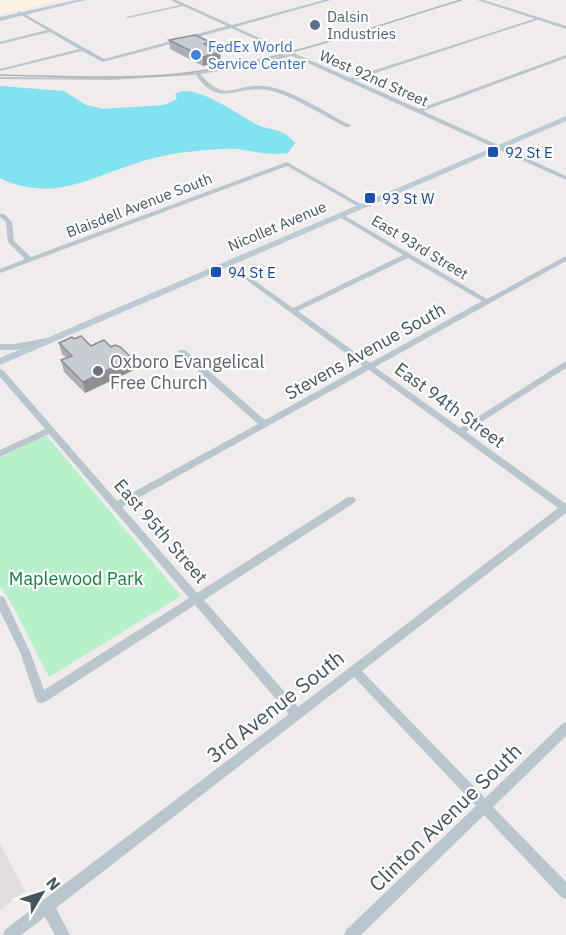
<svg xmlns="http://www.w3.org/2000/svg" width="566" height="935" font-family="'IBM Plex Sans',sans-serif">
  <rect width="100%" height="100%" fill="#f0ecec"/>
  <path fill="#fcf3e3" d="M0,0H61L0,14Z"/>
  <path fill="#e1dddf" d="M0,844L25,891L0,910Z"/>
  <path fill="#b7f1c9" d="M46,435L181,596L49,677L13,606L0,586V458Z"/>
  <path fill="#82e2f0" d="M0,86L64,91L86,105L103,109L164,105L177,99L175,95C189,79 239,115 254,123C270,132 281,126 295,143L288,153C270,155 255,152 238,149C224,148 210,150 196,151C173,153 150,158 128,166C82,182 48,201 0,178Z"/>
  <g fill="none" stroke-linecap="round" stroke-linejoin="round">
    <path fill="#bac6cd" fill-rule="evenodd" d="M171,0H176L232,25L324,0H331L235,27L350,78L537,18V20L354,80L419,109L566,55V58L423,111L566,176V180L292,56L257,65L200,74C228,105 232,83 264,86C292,89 324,112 350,125V127H346C323,116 291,94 267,90C237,85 219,109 196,75L111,80L0,79V77C73,77 148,80 221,69C244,65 266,60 288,54L231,28L103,62L82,51L0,71V69L79,49L50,32L0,44V42L47,30L18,13L19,11L104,59L227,26L183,6L128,18L126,17L180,5Z
      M287,162L364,206L359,207L287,166L0,273V269L25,259L8,242L6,222L0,217V214H4L12,222L14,241L31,257Z
      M340,213L487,299L566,256V261L375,367L460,428L566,361V368L466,432L566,504V513L362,671L485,798L562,724L566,722V736L493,807L566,882V899L561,897L484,815L361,935H344L346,930L476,806L354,677L56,908L70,935H55L45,917L21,935H3L5,930L42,901L289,714L195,605L45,702L41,703L37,702L20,652L0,611V596L4,597L30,652L44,690L189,598L49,434L0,457V450L45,429L0,377V369L3,370L117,501L258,424L179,354L178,352L179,350H185L265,420L363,366L225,264L228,262L230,263L293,308L403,255L338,216V214ZM408,258L482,301L370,363L298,311ZM369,370L558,508L298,707L204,600L354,503L356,500L354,497H348L197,593L122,507Z"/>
    <path fill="#bac6cd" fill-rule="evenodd" d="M477,0H484L566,26V29Z
      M47,338L50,339V343L15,350H0V344H15Z"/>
    <path fill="#bccad5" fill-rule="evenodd" d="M76,0H86L0,21V17Z
      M566,116V121L0,365V358Z"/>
    <path stroke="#aeb3b8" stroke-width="1.5" d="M0,75C67,76 135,81 201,71C290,58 375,26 461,0"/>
  </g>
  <path fill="#adafb5" d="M169,40L210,47L221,61L203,66L170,49Z
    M74,339L91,346L111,347L132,358L134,370L85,393L64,372L61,360L66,358L62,354L59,343Z"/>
  <path fill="#8d8f93" d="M220,52L221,61L203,66V57Z
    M132,358L134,370L85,393L83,382Z"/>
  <path fill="#c9ccd2" stroke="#8d8f93" stroke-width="1.5" d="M195,35L210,42L204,44L220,52L203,57L169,40Z
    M81,336L91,346L104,340L111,347L115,345L120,347L132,358L83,382L61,360L72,356L59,343L72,337L74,339Z"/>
  <circle fill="#5c6f8a" stroke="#fff" stroke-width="2" cx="315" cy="25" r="6"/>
  <circle fill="#3f7fe0" stroke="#fff" stroke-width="2" cx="196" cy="55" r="6"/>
  <g fill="#1a4fb4" stroke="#fff" stroke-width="2">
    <rect x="487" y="146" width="12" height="12" rx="3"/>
    <rect x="364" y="192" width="12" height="12" rx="3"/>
    <rect x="210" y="266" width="12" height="12" rx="3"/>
  </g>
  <circle fill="#6b7280" stroke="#fff" stroke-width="2" cx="98" cy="371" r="6"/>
  <g text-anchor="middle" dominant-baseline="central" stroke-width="4.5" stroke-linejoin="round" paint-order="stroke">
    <g font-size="15" fill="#4e5e75" stroke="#fff" text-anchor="start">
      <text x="327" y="16">Dalsin<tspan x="327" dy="17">Industries</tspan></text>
    </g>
    <g font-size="15" fill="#366cbe" stroke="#fff" text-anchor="start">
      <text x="208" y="46">FedEx World<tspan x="208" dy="17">Service Center</tspan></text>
    </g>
    <g font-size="15" fill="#44525b" stroke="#fff">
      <text transform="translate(374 78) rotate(24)">West 92nd Street</text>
      <text transform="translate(139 205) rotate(-21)">Blaisdell Avenue South</text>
      <text transform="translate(277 226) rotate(-23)">Nicollet Avenue</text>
      <text transform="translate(420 247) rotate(31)">East 93rd Street</text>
    </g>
    <g font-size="15" fill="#164399" stroke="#fff" text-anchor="start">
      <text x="505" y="152">92 St E</text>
      <text x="382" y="198">93 St W</text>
      <text x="228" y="272">94 St E</text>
    </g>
    <g font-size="18" fill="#44525b" stroke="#fff">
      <text transform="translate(365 351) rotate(-29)">Stevens Avenue South</text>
      <text transform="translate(450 405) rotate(36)">East 94th Street</text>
      <text transform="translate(161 531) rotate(49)">East 95th Street</text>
    </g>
    <g font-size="18" fill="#5b616d" stroke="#fff" text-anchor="start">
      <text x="110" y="361">Oxboro Evangelical<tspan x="110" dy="21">Free Church</tspan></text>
    </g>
    <g font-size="18" fill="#127f3f" stroke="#fff">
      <text x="76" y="578">Maplewood Park</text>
    </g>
    <g font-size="21" fill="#44525b" stroke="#fff">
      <text transform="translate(275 706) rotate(-38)">3rd Avenue South</text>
      <text transform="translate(445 817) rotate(-44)">Clinton Avenue South</text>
    </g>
  </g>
  <g transform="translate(42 893) rotate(51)" stroke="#ffffff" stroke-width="4.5" paint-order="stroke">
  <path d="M0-4.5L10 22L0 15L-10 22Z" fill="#44525b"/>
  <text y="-9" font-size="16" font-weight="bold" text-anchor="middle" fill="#44525b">N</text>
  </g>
</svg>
